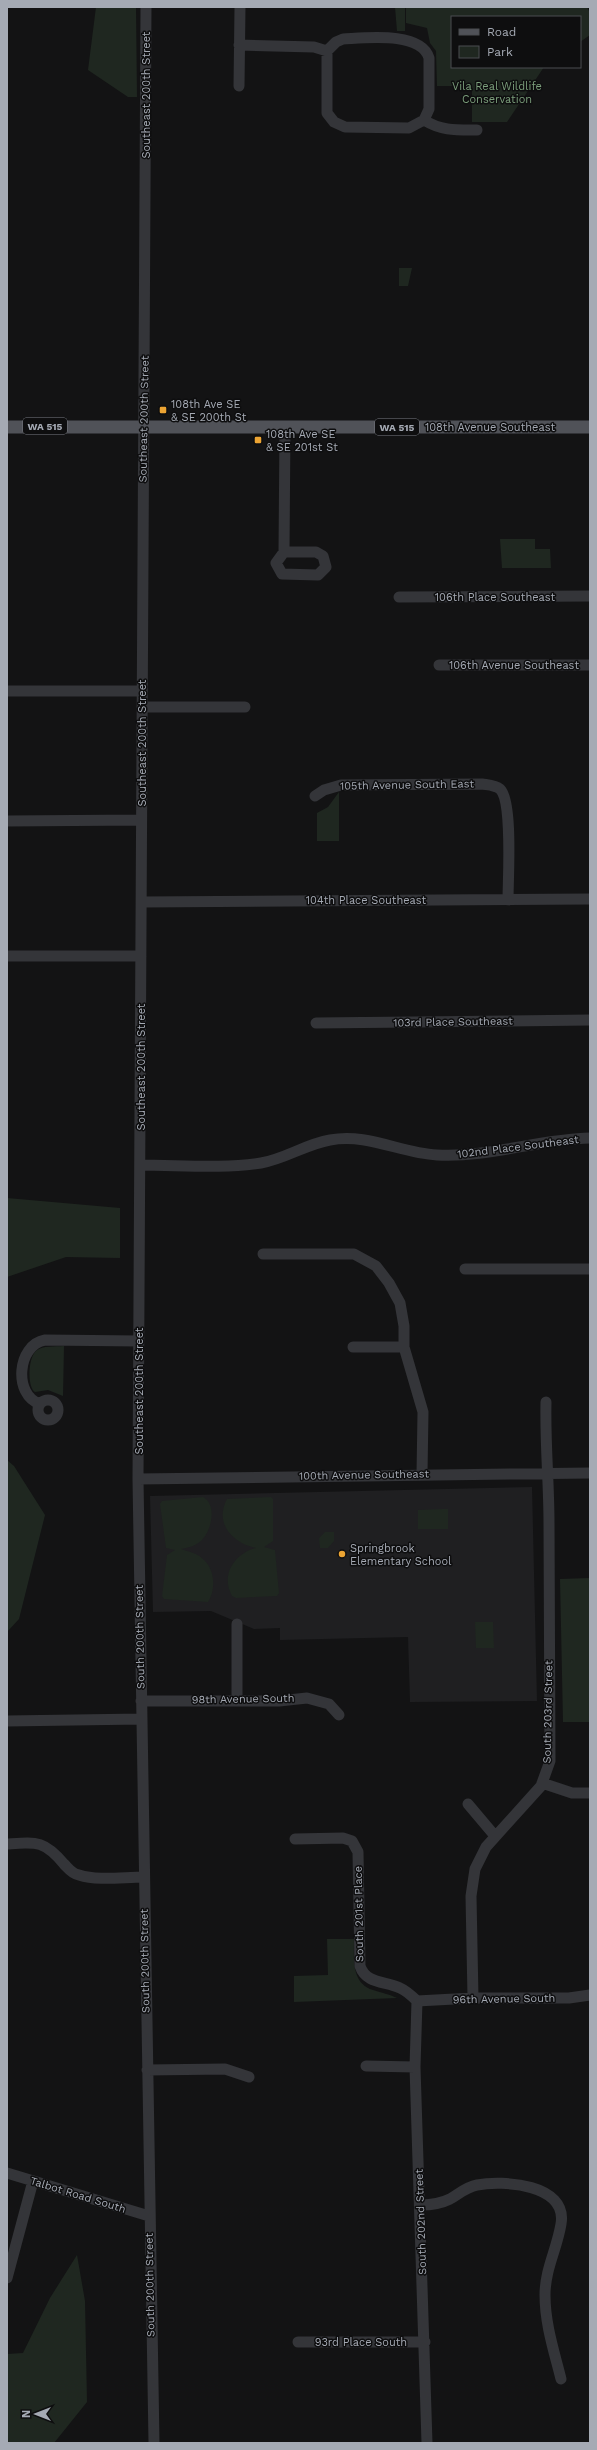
<svg xmlns="http://www.w3.org/2000/svg" width="597" height="2450" font-family="'Work Sans',sans-serif">
  <rect width="100%" height="100%" fill="#131314"/>
  <path fill="#1f1f21" d="M532,1487L537,1701L410,1702L408,1637L280,1640V1628L254,1629L211,1611L153,1612L150,1496Z"/>
  <path fill="#1f2720" d="M96,7H136L137,97H128L88,70Z
    M395,7H405V31H397Z
    M406,7H587L590,13V35L580,42V17H452V67H544L507,122H472V86H437L436,51L430,43L427,28L406,23Z
    M399,268H412L408,286H399Z
    M500,539H535V549H550L551,568H502Z
    M339,792V841H317V813L328,807Z
    M7,1198L120,1208V1258L66,1257L7,1277Z
    M64,1346L63,1396L48,1390L35,1392C27,1387 28,1358 36,1351C43,1345 55,1347 64,1346Z
    M7,1460L14,1466L45,1515L19,1619L7,1632Z
    M203,1497C218,1505 211,1532 201,1541C195,1546 188,1548 181,1549C189,1552 198,1553 204,1560C215,1570 216,1590 208,1602L164,1599L162,1596L167,1555L175,1550L166,1548L160,1504L162,1501Z
    M271,1497L273,1499V1541L264,1547L275,1550L279,1593L277,1596L236,1598L232,1596C220,1575 235,1553 256,1548C232,1543 214,1523 227,1499Z
    M442,1509H448V1529H418V1510Z
    M325,1532H334V1541L328,1548H320L319,1538Z
    M590,1578V1722H563L560,1579Z
    M475,1622H493L494,1648H476Z
    M327,1939H354C354,1959 351,1983 373,1990C382,1993 389,1994 397,1998L294,2002V1976L328,1975Z
    M77,2255L85,2301L87,2402L54,2443H7V2354L23,2353L50,2298Z"/>
  <g fill="none" stroke-linecap="round" stroke-linejoin="round">
    <path stroke="#343539" stroke-width="11" d="M146,7L138,1479L154,2443
      M239,45L314,47L327,51L336,42L343,39C365,38 421,31 429,58V109L424,120
      M327,51V113L334,122L345,127L409,128L424,120C441,131 457,130 477,130
      M239,86L240,7
      M284,552H316L323,556L326,567L318,575L282,574L276,563Z
      M284,552L285,427
      M399,597L590,596
      M439,665H590
      M7,691H142
      M142,707H245
      M315,796L324,790L341,785L482,784C488,785 495,785 500,789C513,801 508,879 508,900
      M7,821L141,820
      M142,902L590,899
      M7,956H141
      M316,1023L590,1020
      M140,1165C180,1165 222,1169 261,1163C285,1159 306,1144 330,1140C368,1133 400,1153 437,1155C488,1158 539,1139 590,1138
      M263,1254H354L376,1266L389,1283L400,1303L404,1326V1347L423,1412L422,1474
      M465,1269H590
      M353,1347H404
      M38 1410a10 10 0 1 1 20 0a10 10 0 1 1-20 0Z
      M40,1404C13,1395 17,1345 45,1340L139,1341
      M138,1479L590,1473
      M237,1624V1700
      M141,1701H279L307,1698L329,1704L339,1715
      M7,1721L141,1719
      M542,1783L572,1793H590
      M468,1804L495,1836
      M295,1839L343,1838L352,1841L358,1852L360,1966C366,1984 385,1981 400,1988C407,1991 412,1996 417,2001
      M7,1844C36,1842 44,1840 64,1864C68,1868 72,1874 79,1875C98,1881 123,1877 144,1877
      M473,1998L471,1896L475,1869L486,1847L541,1786L550,1761C550,1682 550,1603 549,1523C549,1483 545,1443 546,1402
      M417,2001L415,2067L427,2443
      M417,2001L473,1998H569L590,1995
      M366,2066L415,2067
      M147,2070L225,2069L249,2077
      M7,2173L149,2216
      M421,2205C432,2205 440,2204 450,2199C459,2194 466,2187 477,2185C503,2180 568,2184 561,2224C557,2249 545,2269 545,2295C545,2324 554,2351 561,2379
      M7,2278L33,2181
      M298,2342H425"/>
    <path stroke="#505258" stroke-width="13" d="M7,427H590"/>
  </g>
  <g fill="#eca433" stroke="#0e0e0f" stroke-width="1.5">
    <rect x="159" y="406" width="8" height="8" rx="2"/>
    <rect x="254" y="436" width="8" height="8" rx="2"/>
    <circle cx="342" cy="1554" r="4"/>
  </g>
  <g text-anchor="middle" dominant-baseline="central" stroke-width="3" stroke-linejoin="round" paint-order="stroke">
    <g fill="#0e0e0f" stroke="#787b82" stroke-width="1">
      <rect x="23" y="418" width="44" height="16" rx="3"/>
      <rect x="375" y="419" width="44" height="16" rx="3"/>
    </g>
    <g font-size="10" font-weight="bold" fill="#a5aab4">
      <text x="45" y="426">WA 515</text>
      <text x="397" y="427">WA 515</text>
    </g>
    <g font-size="11" fill="#7c9f7c" stroke="#0e0e0f">
      <text x="497" y="86">Vila Real Wildlife<tspan x="497" dy="13">Conservation</tspan></text>
    </g>
    <g font-size="11" fill="#a5aab4" stroke="#0e0e0f">
      <text transform="translate(146 95) rotate(-90)">Southeast 200th Street</text>
      <text transform="translate(144 419) rotate(-89)">Southeast 200th Street</text>
      <text x="490" y="427">108th Avenue Southeast</text>
      <text x="495" y="597">106th Place Southeast</text>
      <text x="514" y="665">106th Avenue Southeast</text>
      <text transform="translate(142 743) rotate(-90)">Southeast 200th Street</text>
      <text transform="translate(407 785) rotate(-1)">105th Avenue South East</text>
      <text x="366" y="900">104th Place Southeast</text>
      <text transform="translate(453 1022) rotate(-1)">103rd Place Southeast</text>
      <text transform="translate(141 1067) rotate(-90)">Southeast 200th Street</text>
      <text transform="translate(518 1147) rotate(-7)">102nd Place Southeast</text>
      <text transform="translate(139 1391) rotate(-90)">Southeast 200th Street</text>
      <text transform="translate(364 1475) rotate(-1)">100th Avenue Southeast</text>
      <text transform="translate(140 1637) rotate(-91)">South 200th Street</text>
      <text transform="translate(243 1699) rotate(-1)">98th Avenue South</text>
      <text transform="translate(548 1712) rotate(-89)">South 203rd Street</text>
      <text transform="translate(359 1914) rotate(-91)">South 201st Place</text>
      <text transform="translate(145 1961) rotate(-91)">South 200th Street</text>
      <text transform="translate(504 1999) rotate(-1)">96th Avenue South</text>
      <text transform="translate(78 2195) rotate(17)">Talbot Road South</text>
      <text transform="translate(421 2222) rotate(-92)">South 202nd Street</text>
      <text transform="translate(150 2285) rotate(-91)">South 200th Street</text>
      <text x="361" y="2342">93rd Place South</text>
    </g>
    <g font-size="11" fill="#a5aab4" stroke="#0e0e0f" text-anchor="start">
      <text x="171" y="404">108th Ave SE<tspan x="171" dy="13">&amp; SE 200th St</tspan></text>
      <text x="266" y="434">108th Ave SE<tspan x="266" dy="13">&amp; SE 201st St</tspan></text>
      <text x="350" y="1548">Springbrook<tspan x="350" dy="13">Elementary School</tspan></text>
    </g>
  </g>
  <rect width="597" height="2450" fill="none" stroke="#a5aab4" stroke-width="16"/>
  <rect x="451" y="16" width="130" height="52" fill="#0e0e0f" stroke="#4a4c51"/>
  <rect x="459" y="29" width="20" height="6" fill="#505258" stroke="#4a4c51"/>
  <text x="487" y="36" font-size="12" fill="#a5aab4">Road</text>
  <rect x="459" y="46" width="20" height="12" fill="#1f2720" stroke="#4a4c51"/>
  <text x="487" y="56" font-size="12" fill="#a5aab4">Park</text>
  <g transform="translate(36 2414) rotate(270)" stroke="#0e0e0f" stroke-width="3" paint-order="stroke">
  <path d="M0-3L7 15L0 10L-7 15Z" fill="#a5aab4"/>
  <text y="-6" font-size="11" font-weight="bold" text-anchor="middle" fill="#a5aab4">N</text>
  </g>
</svg>
